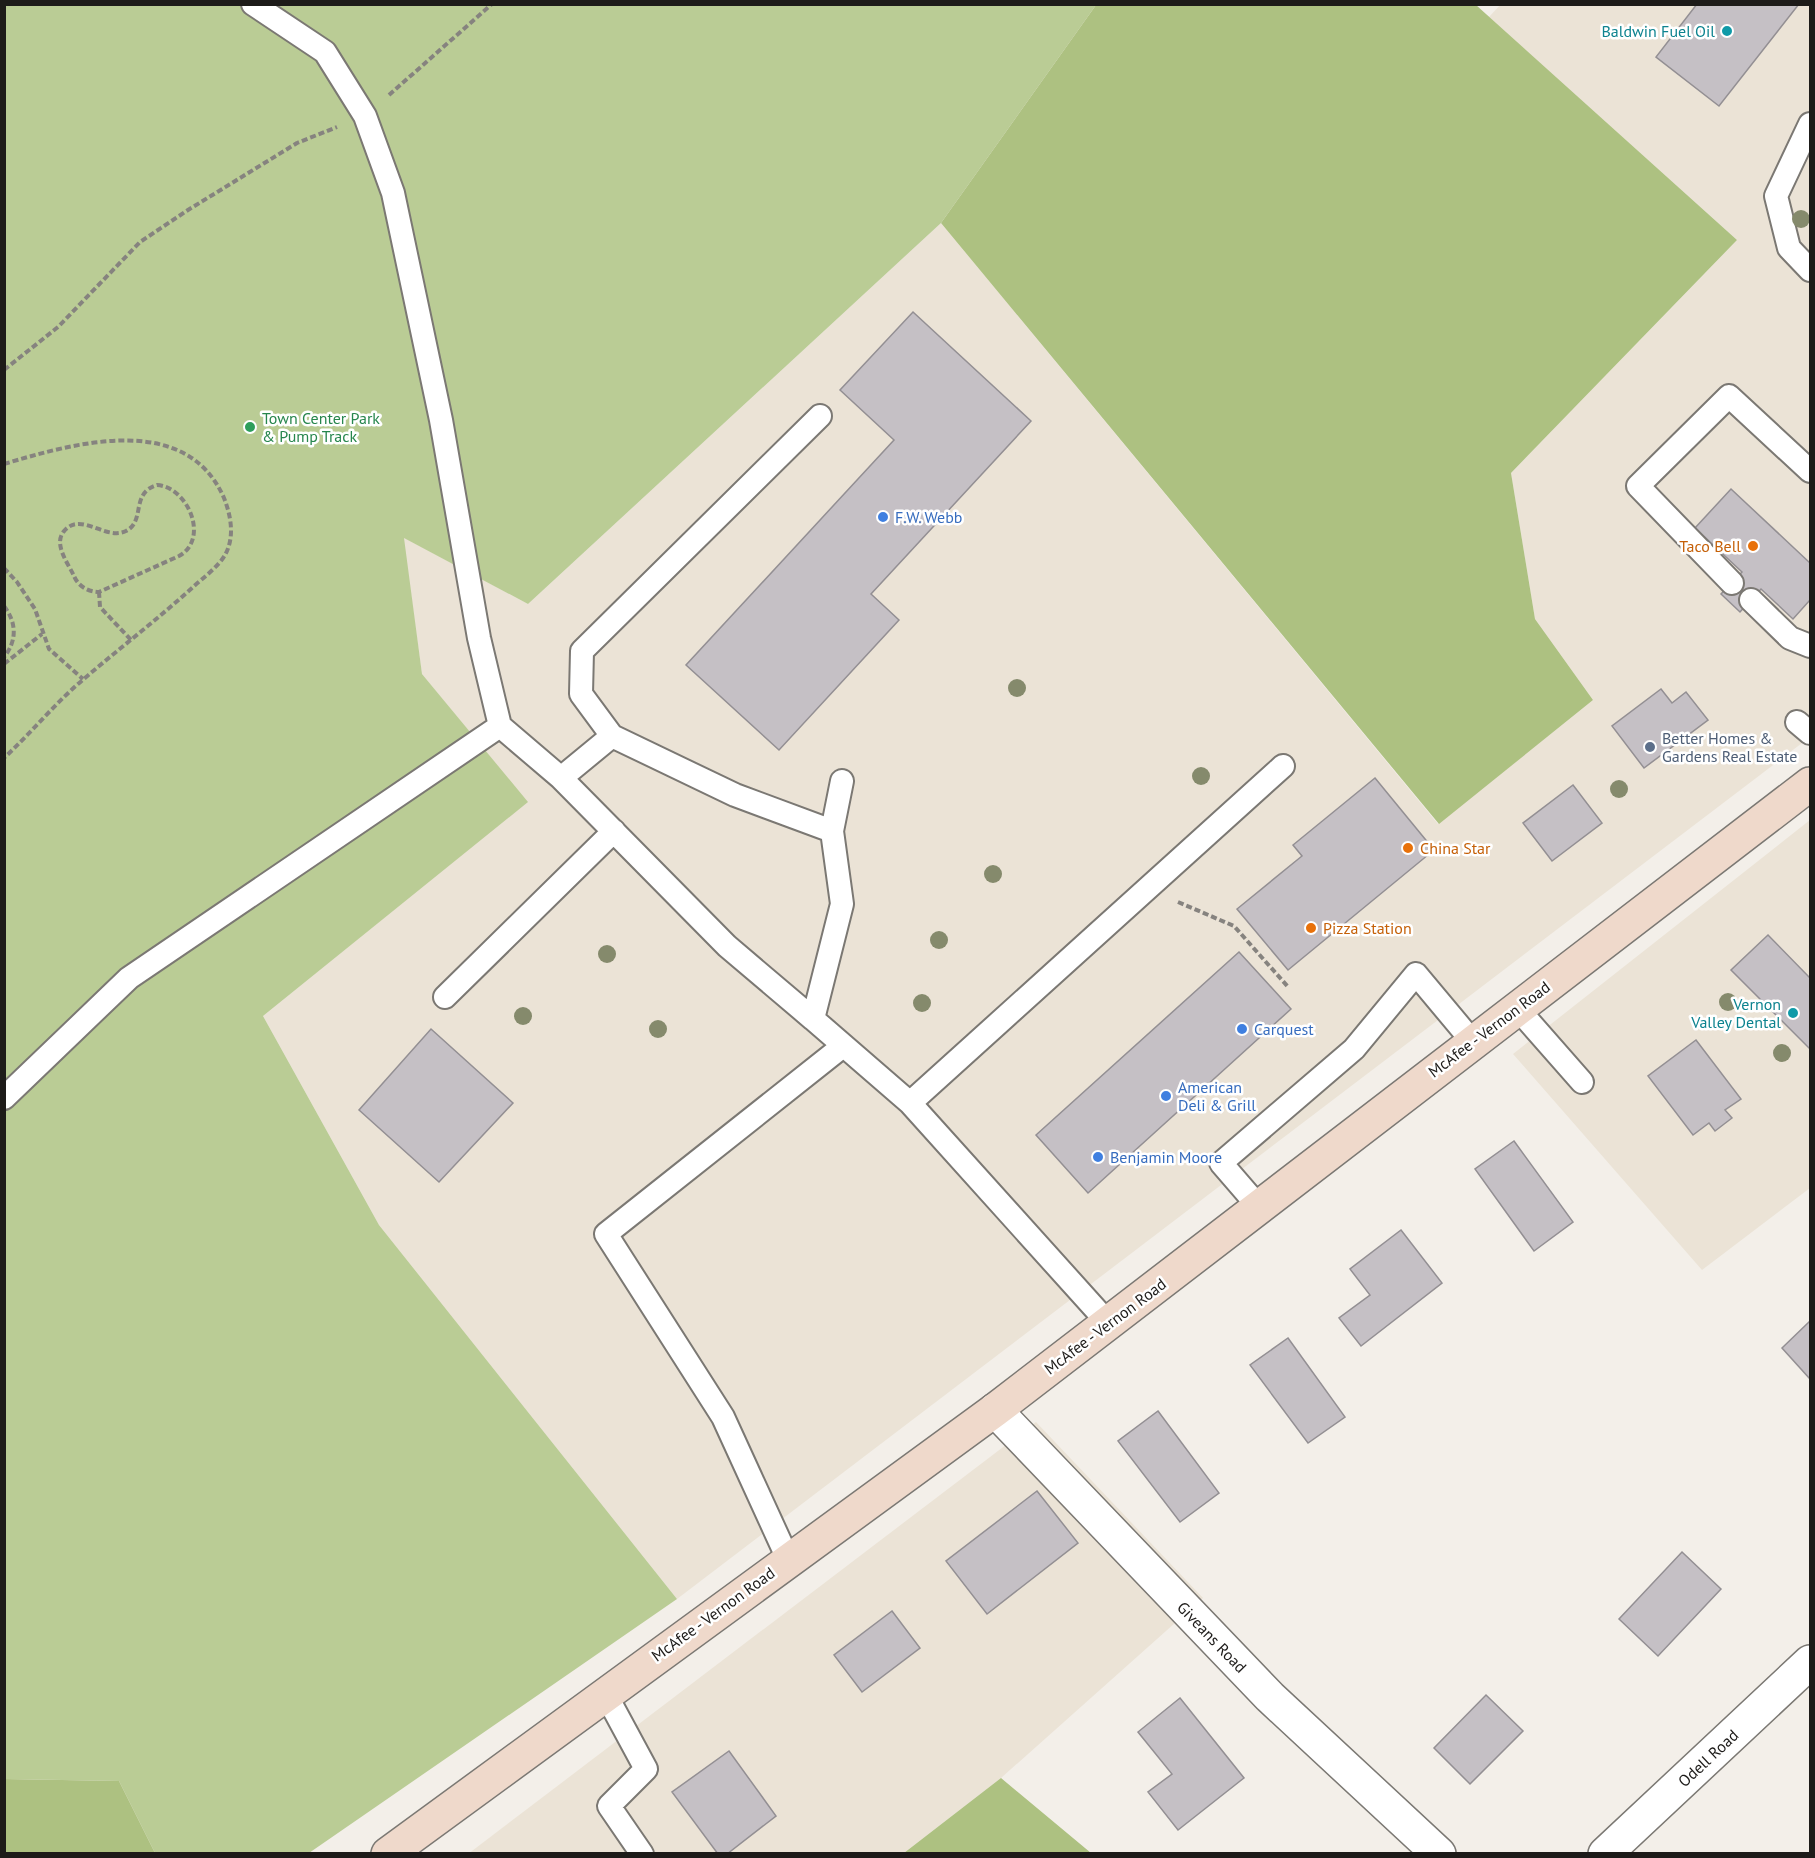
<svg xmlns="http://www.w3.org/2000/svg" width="1815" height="1858" font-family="'PT Sans',sans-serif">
  <rect width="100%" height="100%" fill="#f3efe9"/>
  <path fill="#ebe3d6" d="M1501,4L1810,5V737L677,1599L379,1225L263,1016L527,802L422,674L403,537L528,604L941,223L1438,824L1593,700L1535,619L1511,473L1737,240L1489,17Z
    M1810,820V1188L1702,1270L1513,1054Z
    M1036,1422L1203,1598L1001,1778L904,1853L468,1854Z"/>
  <path fill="#bacc95" d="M5,5H1096L941,223L528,604L404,538L422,674L528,802L263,1016L379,1225L677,1599L309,1853H155L119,1781L5,1779Z"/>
  <path fill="#adc181" d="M1096,5H1476L1737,240L1511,473L1535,619L1593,700L1439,824L941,223Z
    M1001,1778L1091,1853H904Z
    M5,1779L119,1781L155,1853H5Z"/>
  <path fill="#c5c0c5" stroke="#938f93" stroke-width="1.5" d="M1697,4H1799L1719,106L1656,57Z
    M913,312L1031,421L871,594L899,620L779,750L686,665L894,440L840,390Z
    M1731,489L1810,563V600L1793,619L1761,589L1740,612L1721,594L1742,572L1695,528Z
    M1661,689L1672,703L1686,692L1708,720L1644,768L1612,726Z
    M1375,778L1434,850L1288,970L1237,909L1302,856L1293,845Z
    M1573,785L1602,823L1552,861L1523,823Z
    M1768,935L1810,978V1049L1731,970Z
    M1239,952L1291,1009L1088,1193L1036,1135Z
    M431,1029L513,1103L439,1182L359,1110Z
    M1696,1040L1741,1099L1725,1110L1732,1118L1715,1131L1709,1123L1693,1135L1648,1076Z
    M1514,1141L1573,1222L1534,1251L1475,1169Z
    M1401,1230L1442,1283L1361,1346L1339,1318L1370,1295L1350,1269Z
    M1810,1321V1379L1782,1348Z
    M1288,1338L1345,1417L1308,1443L1250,1365Z
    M1158,1411L1219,1493L1180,1522L1118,1441Z
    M1037,1491L1078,1543L987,1614L946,1561Z
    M1682,1552L1721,1589L1658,1656L1619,1619Z
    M892,1611L920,1648L862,1692L834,1655Z
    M1486,1695L1523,1731L1470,1784L1434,1748Z
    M1180,1698L1244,1778L1178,1830L1148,1792L1172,1774L1138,1732Z
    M729,1751L776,1816L727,1854H718L672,1792Z"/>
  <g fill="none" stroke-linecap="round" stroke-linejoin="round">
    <g stroke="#7b7873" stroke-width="26">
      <path id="service" d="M253,4L325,52L365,116L393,193L441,420L479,638L500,726L561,778L727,946L813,1019
        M1810,124L1776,196L1789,248L1810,270
        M1732,583L1638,486L1729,396L1810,471
        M1751,600L1790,638L1810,646
        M1797,722L1810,733
        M612,736L581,694L582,651L820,416
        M561,778L612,736L735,795L832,831
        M842,781L832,831L842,904L813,1019L910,1103L1109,1324
        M445,997L614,831
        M1517,1008L1582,1082
        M4,1098L129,978L500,726
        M910,1103L1283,766
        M1259,1207L1221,1163L1354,1049L1416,974L1472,1041
        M788,1559L723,1417L606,1234L843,1046
        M605,1693L646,1769L609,1806L642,1854"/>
    </g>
    <g stroke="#7b7873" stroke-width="36">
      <path id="minor" d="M995,1410L1270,1697L1439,1854
        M1605,1854L1810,1662"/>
    </g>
    <g stroke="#7b7873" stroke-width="36">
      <path id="secondary" d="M388,1854L995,1410L1810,784"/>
    </g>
    <path stroke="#86837f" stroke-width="4" stroke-dasharray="6 3" stroke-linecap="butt" d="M389,95L492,4
      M4,370L58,327L140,242L188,210L297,143L337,127
      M4,464C74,443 186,411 224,498C231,516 235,537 225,555C218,567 203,578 193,587C158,619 121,647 85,678C56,702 32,732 4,758
      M157,485C188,487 210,539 179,556L99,592C88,592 78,586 74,576C68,563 52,543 65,530C82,512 106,541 126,531C146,521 130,493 157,485Z
      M4,568L17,582L35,609L49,649L83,679
      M99,592L100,607L132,641
      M4,606C17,623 17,641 4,657
      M4,664L42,634
      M1178,902L1234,926L1289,988"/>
    <use href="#service" stroke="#fff" stroke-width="22"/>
    <use href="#minor" stroke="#fff" stroke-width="33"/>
    <use href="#secondary" stroke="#efd9cb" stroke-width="33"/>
  </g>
  <g fill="#858a6c">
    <circle cx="1801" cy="219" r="9"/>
    <circle cx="1017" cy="688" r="9"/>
    <circle cx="1201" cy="776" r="9"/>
    <circle cx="1619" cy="789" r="9"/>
    <circle cx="993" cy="874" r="9"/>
    <circle cx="939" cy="940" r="9"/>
    <circle cx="607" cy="954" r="9"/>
    <circle cx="1728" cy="1002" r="9"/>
    <circle cx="922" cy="1003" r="9"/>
    <circle cx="523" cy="1016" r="9"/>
    <circle cx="658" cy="1029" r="9"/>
    <circle cx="1782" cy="1053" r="9"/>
  </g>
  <g fill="#0f9aa8" stroke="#fff" stroke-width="2">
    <circle cx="1727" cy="31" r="6"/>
    <circle cx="1793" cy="1013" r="6"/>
  </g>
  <circle fill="#2e9e5b" stroke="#fff" stroke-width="2" cx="250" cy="427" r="6"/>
  <g fill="#3f7fe0" stroke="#fff" stroke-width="2">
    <circle cx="883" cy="517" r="6"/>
    <circle cx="1242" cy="1029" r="6"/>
    <circle cx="1166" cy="1096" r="6"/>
    <circle cx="1098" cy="1157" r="6"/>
  </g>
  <g fill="#e8710a" stroke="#fff" stroke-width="2">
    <circle cx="1753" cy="546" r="6"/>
    <circle cx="1408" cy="848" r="6"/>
    <circle cx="1311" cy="928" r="6"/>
  </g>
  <circle fill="#5c6f8a" stroke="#fff" stroke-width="2" cx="1650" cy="747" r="6"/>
  <g text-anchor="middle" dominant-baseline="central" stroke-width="5" stroke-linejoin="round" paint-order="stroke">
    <g font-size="16" fill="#0d838f" stroke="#fff" text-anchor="end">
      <text x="1715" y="31">Baldwin Fuel Oil</text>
      <text x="1781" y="1004">Vernon<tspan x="1781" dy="18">Valley Dental</tspan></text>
    </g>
    <g font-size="16" fill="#27864d" stroke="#fff" text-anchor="start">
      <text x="262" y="418">Town Center Park<tspan x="262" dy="18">&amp; Pump Track</tspan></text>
    </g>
    <g font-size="16" fill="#366cbe" stroke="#fff" text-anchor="start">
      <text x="895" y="517">F.W. Webb</text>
      <text x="1254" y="1029">Carquest</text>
      <text x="1178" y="1087">American<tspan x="1178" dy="18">Deli &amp; Grill</tspan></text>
      <text x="1110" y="1157">Benjamin Moore</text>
    </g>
    <g font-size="16" fill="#c56008" stroke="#fff" text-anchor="start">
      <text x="1741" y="546" text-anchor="end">Taco Bell</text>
      <text x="1420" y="848">China Star</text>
      <text x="1323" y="928">Pizza Station</text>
    </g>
    <g font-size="16" fill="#4e5e75" stroke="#fff" text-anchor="start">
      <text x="1662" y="738">Better Homes &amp;<tspan x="1662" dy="18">Gardens Real Estate</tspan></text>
    </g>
    <g font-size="16" fill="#1d1b19" stroke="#fff">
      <text transform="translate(1489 1029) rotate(-37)">McAfee - Vernon Road</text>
      <text transform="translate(1105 1326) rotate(-37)">McAfee - Vernon Road</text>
      <text transform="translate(713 1614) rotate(-36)">McAfee - Vernon Road</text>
      <text transform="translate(1212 1637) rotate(46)">Giveans Road</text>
      <text transform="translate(1708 1758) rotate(-43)">Odell Road</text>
    </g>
  </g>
  <rect width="1815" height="1858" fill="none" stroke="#1d1b19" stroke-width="12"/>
</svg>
